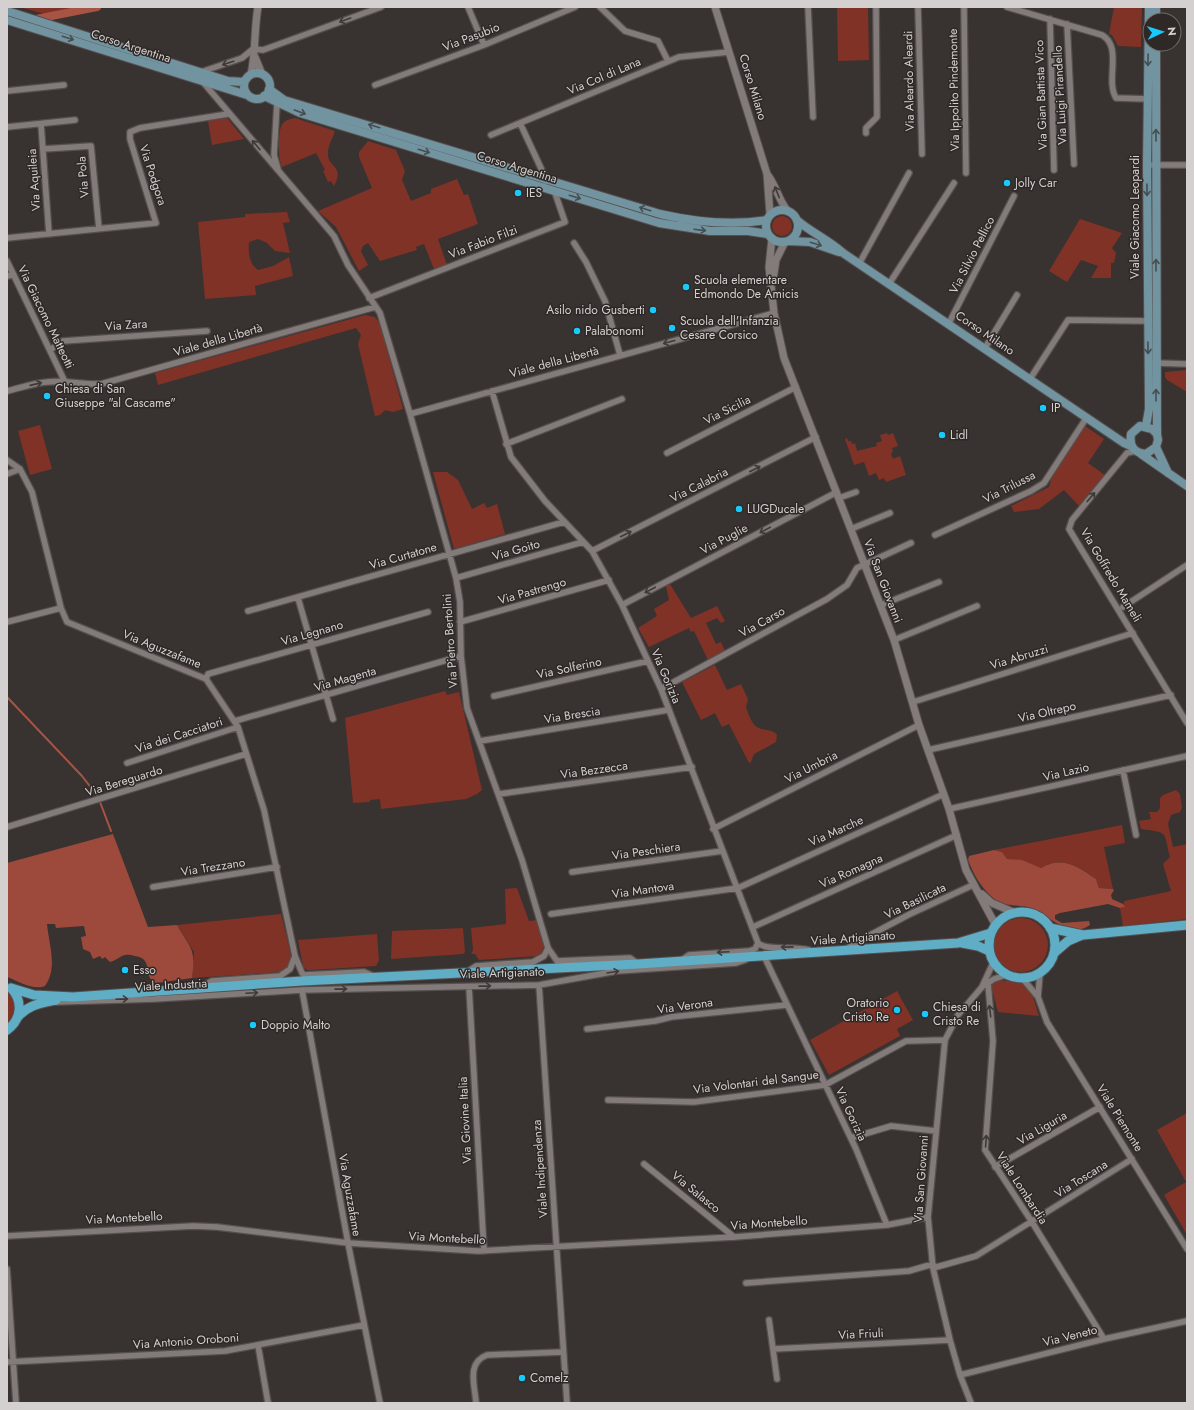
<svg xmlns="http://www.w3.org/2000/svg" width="1194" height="1410" font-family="Jost,sans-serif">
  <rect width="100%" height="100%" fill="#383230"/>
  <path fill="#813226" d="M19,7H84L45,14Z
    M837,7H868L869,60L838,61Z
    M1114,7H1142L1141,47L1118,46L1112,35L1109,34Z
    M227,118L244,139L212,145L208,121Z
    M295,118L335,131C333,138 327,147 328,155C328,167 345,166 334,186L331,181L328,182L323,171L325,170L316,153L282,167C278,158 277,130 283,123C287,119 291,119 295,118Z
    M368,141L396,150L405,171L402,180L411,201L431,193V189L457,179L464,195L468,194L478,224L438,239L447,265L434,269L424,244L416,247L417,250L380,261L368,243L363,246L361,251L368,265L359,271L336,227L318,211L372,188L359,157V152Z
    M287,212L290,222L283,223L290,253L275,251L267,243L258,239L249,242C248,252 249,264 258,270L273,266L289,257L293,276L255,286L256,295L205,299L198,222L245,217V214Z
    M772 226a10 10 0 1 1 20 0a10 10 0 1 1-20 0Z
    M1080,219L1122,233L1112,248L1116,253L1114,263H1111V278H1091L1098,266L1081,260L1067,282L1049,271Z
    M365,315L375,317L380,324L403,409L393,412L385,410L380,415L375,416L358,344L361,335L356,328L158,385L155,373Z
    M1187,370V392L1167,380L1165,377V372Z
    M40,425L52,469L30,475L18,431Z
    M1085,426L1104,439L1088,463L1105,475L1080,507L1064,490L1039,509L1014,512L1011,506L1049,487L1053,473Z
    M887,433L888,435L893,433L898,446L892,448L893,452L891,453L893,459L900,456L906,475L886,482L884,478L879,480L876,473L869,476L864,462L854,465L845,439L847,438L848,441H851L852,444L855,443L857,451L877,446L876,443L882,441L880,435Z
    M433,472H447L458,480L472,509L484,503L487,508L497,504L505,534L454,549Z
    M670,584L691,618L717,606L725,621L721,623L717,618L706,623L716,644L721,642L725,651L708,660L694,631L691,632L689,628L649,647L638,628L657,616L654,609L669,600L666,586Z
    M715,665L727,690L741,684L748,699L746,707C748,713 752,726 759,728C766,731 772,729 777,735L776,742L754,754L751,762L749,763L729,724L722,727L715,713L701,720L682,682Z
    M445,691L447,695L459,692L482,790L477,794L466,799L381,809L380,799L370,800V802L353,803L345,718Z
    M1176,790L1180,794L1182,808L1180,812L1171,815L1168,824L1173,847L1187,844V919L1123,926L1120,908H1123L1124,901L1171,891L1163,864L1170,857C1163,831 1170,833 1141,829L1139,821L1151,819L1149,812H1157L1160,808V798L1163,795Z
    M1122,825L1125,843L1104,847L1113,889L1099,888L1096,879C1078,866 1062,856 1041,868L1025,862L1007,859L1002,852L994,850Z
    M517,888L529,921L538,920L545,944L540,956L479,960L475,954H471L473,950L471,928L506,924L505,889Z
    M281,914L291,955C291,963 288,969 280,972L192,978L194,952L177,925Z
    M994 945a27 27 0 1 1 54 0a27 27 0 1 1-54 0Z
    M463,928L465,952L463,954L391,959L392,931Z
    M377,934L379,960L376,966L311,970H307L303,966L298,940Z
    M997,981C1029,978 1031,988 1039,1016L998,1012L991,986Z
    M7,991C17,1001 17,1014 7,1024Z
    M897,991L913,1020L897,1029L900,1036L829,1075L810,1040Z
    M1187,1113V1235L1164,1195L1186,1182L1157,1130Z"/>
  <path fill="#9d4a3c" d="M113,834L148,927L177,925C191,950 196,947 192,978L156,983C141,976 155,959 135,956C130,955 126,954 122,956C118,958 114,961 110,962L105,957L102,959L100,956L93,959L90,952L83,949L81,937L86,936L84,926L56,928L55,924H47C49,945 58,968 45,986C34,991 18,981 7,977V863Z
    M994,850L1002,852L1007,859L1022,860L1041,868C1062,856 1077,866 1096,879L1099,888L1113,889L1114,890L1111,895L1112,899L1123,904L1125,907L1120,908L1108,904L1060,913L1055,915V919L1062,923L1089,921L1090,925C1068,940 1051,916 1034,909C1019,903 1004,909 991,896C980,886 973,873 968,860L969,856Z"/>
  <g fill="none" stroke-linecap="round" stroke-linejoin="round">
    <path stroke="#a85445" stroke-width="2" d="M7,697L82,776L99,798
      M100,802L111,831"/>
    <path stroke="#a85445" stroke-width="8" d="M31,20L97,7"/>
    <g stroke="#55504f" stroke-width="8">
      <path id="minor" d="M468,7L484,45
        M600,7L625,31L658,41L668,61
        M808,7L813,117
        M918,7L922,154
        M964,7L966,173
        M1007,7L1102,35C1123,47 1105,80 1116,98L1148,99
        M1050,19L1054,170
        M1067,24L1074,164
        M201,72L242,58L253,49L263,50L381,7
        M202,81L334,236L348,265L380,313L410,414L456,578L460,602L461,656L467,708L522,860L548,948L557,961L630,958L638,964
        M375,85L484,45L575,7
        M7,91L64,85
        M277,103L274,155L278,169
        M520,123L546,179L545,181
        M41,124L49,234
        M7,127L75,120
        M866,133V128L877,117L876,7
        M491,135L679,57L729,52
        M43,149L91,146L99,229
        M1147,165H1187
        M7,238L156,223L130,139V132L140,128L228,114
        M574,243L586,262L605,301L620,355
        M7,261L65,382
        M859,264L909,173
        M7,276L13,275
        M889,284L954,183
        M369,298L565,222L554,190
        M949,323L1014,196
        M985,348L1017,295
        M50,350L63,341L207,331
        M1155,363L1187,364
        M1030,379L1068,320L1148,321
        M7,391C20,388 34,383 47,382C65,380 83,385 101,384L375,307
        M492,391L511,457L545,501L592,551L622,605L661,689L758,943
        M410,414L774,313
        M506,444L622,399
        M1135,451L1127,453L1072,520L1069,529L1187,723
        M667,453L796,387
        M7,460L20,469L32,492L61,608L67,622L206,679L238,727L264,810L295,956L302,973L304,975L364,972L373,976
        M7,474L20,469
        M839,498L856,492
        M851,529L890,513
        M935,535L1031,491L1044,483L1087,417
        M592,551L816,437
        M456,578L583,542
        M298,598L333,719
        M622,605L837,492
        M881,605L939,582
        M1123,607L1187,565
        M248,611L564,522
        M7,622L61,608
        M460,622L609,580
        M894,640L977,606
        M206,679L208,674L428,612
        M661,689L827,599L847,585L857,568L911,543
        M494,696L648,661
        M913,702L1133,633
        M235,721L461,656
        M480,741L668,710
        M928,750L1171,695
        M127,763L238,727
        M1123,770L1136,835
        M499,794L692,767
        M949,809L1187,756
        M7,827L246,754
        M713,829L919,725
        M572,872L722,851
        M153,887L277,867
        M551,914L738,888L944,794
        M753,927L957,835
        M758,943C766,951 794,946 809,950
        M847,949L855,943L910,914L973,885
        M764,956L856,1149L887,1225L928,1217
        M682,960L689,955L749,951L755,949L758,943
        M467,972L476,966L533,962L544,956L548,948
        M1023,979L1038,997L1047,1022L1187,1249
        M988,983L993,1041L985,1150L1032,1222L1104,1339
        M539,985L567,1403
        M985,985L994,979L1006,975
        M203,986L212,981L280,976L290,969L295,956
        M469,987L484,1251
        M302,990L348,1243L380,1403
        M1038,997L1040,973
        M54,1002L154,999L302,990L539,985L617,971L736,963L745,960
        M587,1029L655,1021L671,1017L787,1005
        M608,1100L694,1102L825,1085L906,1041L945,1040
        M851,1138L891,1126L936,1131
        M644,1164L734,1237
        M995,1167L1100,1107
        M7,1236L193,1226L217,1227L348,1243L478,1251L734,1237L887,1225
        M933,1268L976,1256L1132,1159
        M7,1269L16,1403
        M746,1283L909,1271L933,1264
        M769,1320L777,1379
        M258,1345L268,1403
        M773,1349L950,1340
        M7,1362L225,1351L364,1325
        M960,1375L1104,1339L1187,1321
        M476,1403C475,1385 466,1363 487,1355L563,1352
        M971,1403L960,1375L950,1340L933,1268L928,1217L945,1040L958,1015L982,987L993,963"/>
    </g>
    <g stroke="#55504f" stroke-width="9">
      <path id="tertiary" d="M715,7L767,174L770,215
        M255,57L262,74
        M251,74C256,52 254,29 258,7
        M767,174C776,185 778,199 787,210
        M772,238L769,267L774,313L784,358L894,640L919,725L949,809L966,870L995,924
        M773,280L776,260L785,242
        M982,894L992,903L1013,912"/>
    </g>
    <g stroke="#55504f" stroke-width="10">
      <path id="secondary" d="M1156,7V20
        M7,11L228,81L244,82
        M7,20L247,95
        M1156,44L1157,434
        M244 86a13 13 0 1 1 26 0a13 13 0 1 1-26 0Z
        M269,89L284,100L660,214C695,222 731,226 767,220
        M264,96L300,113L659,223L710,231H748L768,234
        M766 226a16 16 0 1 1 32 0a16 16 0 1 1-32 0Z
        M798,221C812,233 829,240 843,253L1124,443L1131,446
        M788,241L810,242L839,252
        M1146,426L1149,409L1147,165L1149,7
        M1156,447L1146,454C1134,453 1129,446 1131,434L1140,426L1152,429L1157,434L1158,440L1156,447L1168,473
        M1141,454L1187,486"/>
    </g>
    <g stroke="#55504f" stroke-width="11">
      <path id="primary" d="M989 945a33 33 0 1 1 66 0a33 33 0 1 1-66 0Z
        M1050,928L1083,935L1187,925
        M962,943L978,946L989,951
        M1054,953L1068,941L1082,935
        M11,988L34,995L73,997L302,981L638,964L958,943L991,933
        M17,1018C27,1005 41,1003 56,1000
        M7,1030C22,1019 23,1001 11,988"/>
    </g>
    <use href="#minor" stroke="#827b79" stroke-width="5.5"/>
    <use href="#tertiary" stroke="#827b79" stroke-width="7"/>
    <use href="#secondary" stroke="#7194a0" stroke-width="8"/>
    <use href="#primary" stroke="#60adc6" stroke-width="9"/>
  </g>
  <defs><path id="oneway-shaft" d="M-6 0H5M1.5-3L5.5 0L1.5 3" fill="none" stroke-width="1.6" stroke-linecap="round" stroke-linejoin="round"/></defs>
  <g stroke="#3f3937">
    <use href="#oneway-shaft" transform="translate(345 20) rotate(160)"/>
    <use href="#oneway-shaft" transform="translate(228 63) rotate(162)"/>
    <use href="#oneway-shaft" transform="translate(256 145) rotate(-130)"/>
    <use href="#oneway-shaft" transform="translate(777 192) rotate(-112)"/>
    <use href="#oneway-shaft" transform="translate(669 342) rotate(165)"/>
    <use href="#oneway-shaft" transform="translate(36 384) rotate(-13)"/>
    <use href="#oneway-shaft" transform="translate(755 469) rotate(-27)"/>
    <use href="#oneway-shaft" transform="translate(1091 497) rotate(-50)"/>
    <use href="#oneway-shaft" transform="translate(765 530) rotate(152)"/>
    <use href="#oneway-shaft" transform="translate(626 534) rotate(-27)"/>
    <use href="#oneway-shaft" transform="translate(650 590) rotate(152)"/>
    <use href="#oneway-shaft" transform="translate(787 947) rotate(179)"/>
    <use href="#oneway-shaft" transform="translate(723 952) rotate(177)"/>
    <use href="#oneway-shaft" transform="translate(613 972) rotate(-9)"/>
    <use href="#oneway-shaft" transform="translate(485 986) rotate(-1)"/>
    <use href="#oneway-shaft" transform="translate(341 989) rotate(-1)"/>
    <use href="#oneway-shaft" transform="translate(252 993) rotate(-3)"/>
    <use href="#oneway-shaft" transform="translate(122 999) rotate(-2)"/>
    <use href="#oneway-shaft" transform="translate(990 1011) rotate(-97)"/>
    <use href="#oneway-shaft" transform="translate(986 1141) rotate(-86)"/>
  </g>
  <g stroke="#454e51">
    <use href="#oneway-shaft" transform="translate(68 38) rotate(18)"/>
    <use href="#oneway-shaft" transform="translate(1148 60) rotate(91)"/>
    <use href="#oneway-shaft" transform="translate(300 112) rotate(20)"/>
    <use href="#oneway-shaft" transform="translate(374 126) rotate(-163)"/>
    <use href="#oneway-shaft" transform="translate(1156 135) rotate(-90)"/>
    <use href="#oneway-shaft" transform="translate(424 151) rotate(17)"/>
    <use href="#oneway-shaft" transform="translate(1147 190) rotate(90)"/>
    <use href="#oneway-shaft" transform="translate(575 197) rotate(17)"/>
    <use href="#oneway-shaft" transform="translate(645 209) rotate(-163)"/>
    <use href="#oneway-shaft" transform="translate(700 230) rotate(7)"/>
    <use href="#oneway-shaft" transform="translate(816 244) rotate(17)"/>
    <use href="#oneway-shaft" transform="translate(1156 265) rotate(-90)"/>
    <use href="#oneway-shaft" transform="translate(1148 348) rotate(89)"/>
    <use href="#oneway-shaft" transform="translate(1156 395) rotate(-90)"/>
  </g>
  <g fill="#18cafc" stroke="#2e2826" stroke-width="1.5">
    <circle cx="1007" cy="183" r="4"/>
    <circle cx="518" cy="193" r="4"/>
    <circle cx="686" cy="287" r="4"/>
    <circle cx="653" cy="310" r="4"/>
    <circle cx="672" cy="328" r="4"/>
    <circle cx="577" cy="331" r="4"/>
    <circle cx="47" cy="396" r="4"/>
    <circle cx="1043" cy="408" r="4"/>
    <circle cx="942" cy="435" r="4"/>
    <circle cx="739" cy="509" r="4"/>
    <circle cx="125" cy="970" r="4"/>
    <circle cx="897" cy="1010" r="4"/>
    <circle cx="925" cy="1014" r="4"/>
    <circle cx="253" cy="1025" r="4"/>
    <circle cx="522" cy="1378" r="4"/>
  </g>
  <g text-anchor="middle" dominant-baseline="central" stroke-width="3" stroke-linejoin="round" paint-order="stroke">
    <g font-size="12" fill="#d4d0cf" stroke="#2e2826">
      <text transform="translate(471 37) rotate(-21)">Via Pasubio</text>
      <text transform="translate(131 46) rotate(18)">Corso Argentina</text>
      <text transform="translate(604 76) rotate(-23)">Via Col di Lana</text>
      <text transform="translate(909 81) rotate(-91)">Via Aleardo Aleardi</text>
      <text transform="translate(753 87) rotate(73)">Corso Milano</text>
      <text transform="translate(954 90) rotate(-91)">Via Ippolito Pindemonte</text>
      <text transform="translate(1041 95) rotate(-92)">Via Gian Battista Vico</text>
      <text transform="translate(1060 95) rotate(-93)">Via Luigi Pirandello</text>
      <text transform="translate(517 167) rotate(17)">Corso Argentina</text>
      <text transform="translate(153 175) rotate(72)">Via Podgora</text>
      <text transform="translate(83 177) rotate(-95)">Via Pola</text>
      <text transform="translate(34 180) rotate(-94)">Via Aquileia</text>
      <text transform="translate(1135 217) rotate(-90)">Viale Giacomo Leopardi</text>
      <text transform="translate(483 242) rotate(-21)">Via Fabio Filzi</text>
      <text transform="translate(972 255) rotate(-63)">Via Silvio Pellico</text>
      <text transform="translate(46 317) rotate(64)">Via Giacomo Matteotti</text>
      <text transform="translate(126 325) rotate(-4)">Via Zara</text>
      <text transform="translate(985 333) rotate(34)">Corso Milano</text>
      <text transform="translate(218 340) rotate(-16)">Viale della Libertà</text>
      <text transform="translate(554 362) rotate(-15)">Viale della Libertà</text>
      <text transform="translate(727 410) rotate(-27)">Via Sicilia</text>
      <text transform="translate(699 485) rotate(-27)">Via Calabria</text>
      <text transform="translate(1009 487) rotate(-27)">Via Trilussa</text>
      <text transform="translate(724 539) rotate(-28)">Via Puglie</text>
      <text transform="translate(516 550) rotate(-16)">Via Goito</text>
      <text transform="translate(403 556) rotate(-16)">Via Curtatone</text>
      <text transform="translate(1111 575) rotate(59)">Via Goffredo Mameli</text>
      <text transform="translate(883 581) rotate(69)">Via San Giovanni</text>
      <text transform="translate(532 591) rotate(-16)">Via Pastrengo</text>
      <text transform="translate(762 622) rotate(-29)">Via Carso</text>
      <text transform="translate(312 633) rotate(-16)">Via Legnano</text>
      <text transform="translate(450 641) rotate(-94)">Via Pietro Bertolini</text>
      <text transform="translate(162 649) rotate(22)">Via Aguzzafame</text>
      <text transform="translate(1019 657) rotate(-17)">Via Abruzzi</text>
      <text transform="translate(569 668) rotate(-12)">Via Solferino</text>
      <text transform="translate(666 676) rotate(67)">Via Gorizia</text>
      <text transform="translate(345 679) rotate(-16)">Via Magenta</text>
      <text transform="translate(1047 712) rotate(-13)">Via Oltrepo</text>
      <text transform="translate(572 715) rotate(-9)">Via Brescia</text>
      <text transform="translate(179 735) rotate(-18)">Via dei Cacciatori</text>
      <text transform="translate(811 767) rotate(-27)">Via Umbria</text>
      <text transform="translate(594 770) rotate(-8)">Via Bezzecca</text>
      <text transform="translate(1066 772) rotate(-13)">Via Lazio</text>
      <text transform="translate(124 781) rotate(-17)">Via Bereguardo</text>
      <text transform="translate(836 831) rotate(-24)">Via Marche</text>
      <text transform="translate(646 851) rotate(-8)">Via Peschiera</text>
      <text transform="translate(213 867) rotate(-9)">Via Trezzano</text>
      <text transform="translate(851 871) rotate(-24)">Via Romagna</text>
      <text transform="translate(643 890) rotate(-8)">Via Mantova</text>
      <text transform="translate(915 901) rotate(-26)">Via Basilicata</text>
      <text transform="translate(853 938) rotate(-4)">Viale Artigianato</text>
      <text transform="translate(502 973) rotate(-2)">Viale Artigianato</text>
      <text transform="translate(171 985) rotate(-3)">Viale Industria</text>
      <text transform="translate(685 1006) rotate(-8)">Via Verona</text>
      <text transform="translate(756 1082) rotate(-7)">Via Volontari del Sangue</text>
      <text transform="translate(851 1114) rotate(65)">Via Gorizia</text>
      <text transform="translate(1120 1118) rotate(58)">Viale Piemonte</text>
      <text transform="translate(465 1120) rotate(-93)">Via Giovine Italia</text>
      <text transform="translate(1042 1128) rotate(-30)">Via Liguria</text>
      <text transform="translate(540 1169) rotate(-94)">Viale Indipendenza</text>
      <text transform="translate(921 1179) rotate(-86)">Via San Giovanni</text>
      <text transform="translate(1081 1179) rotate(-32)">Via Toscana</text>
      <text transform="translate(1022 1188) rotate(57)">Viale Lombardia</text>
      <text transform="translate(696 1192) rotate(39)">Via Salasco</text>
      <text transform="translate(350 1195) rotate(80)">Via Aguzzafame</text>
      <text transform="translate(124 1218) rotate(-3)">Via Montebello</text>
      <text transform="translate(769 1223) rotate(-4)">Via Montebello</text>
      <text transform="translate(447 1238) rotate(3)">Via Montebello</text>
      <text transform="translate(861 1334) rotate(-3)">Via Friuli</text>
      <text transform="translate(1070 1336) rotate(-14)">Via Veneto</text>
      <text transform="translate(186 1341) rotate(-4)">Via Antonio Oroboni</text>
    </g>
    <g font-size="12" fill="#d4d0cf" stroke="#2e2826" text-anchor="start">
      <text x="1015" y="183">Jolly Car</text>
      <text x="526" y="193">IES</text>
      <text x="694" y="280">Scuola elementare<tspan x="694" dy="14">Edmondo De Amicis</tspan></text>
      <text x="645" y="310" text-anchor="end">Asilo nido Gusberti</text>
      <text x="680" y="321">Scuola dell'Infanzia<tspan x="680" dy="14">Cesare Corsico</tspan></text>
      <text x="585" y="331">Palabonomi</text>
      <text x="55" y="389">Chiesa di San<tspan x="55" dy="14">Giuseppe "al Cascame"</tspan></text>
      <text x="1051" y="408">IP</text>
      <text x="950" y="435">Lidl</text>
      <text x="747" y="509">LUGDucale</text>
      <text x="133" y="970">Esso</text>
      <text x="889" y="1003" text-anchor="end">Oratorio<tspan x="889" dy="14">Cristo Re</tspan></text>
      <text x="933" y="1007">Chiesa di<tspan x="933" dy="14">Cristo Re</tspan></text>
      <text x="261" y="1025">Doppio Malto</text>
      <text x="530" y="1378">Comelz</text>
    </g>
  </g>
  <rect width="1194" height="1410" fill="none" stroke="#d4d0cf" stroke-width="16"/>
  <g transform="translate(1162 32) rotate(86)"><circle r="19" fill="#2e2826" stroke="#706b6a"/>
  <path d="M0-3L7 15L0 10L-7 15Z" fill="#18cafc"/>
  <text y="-6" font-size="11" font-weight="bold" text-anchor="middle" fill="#d4d0cf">N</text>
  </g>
</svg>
